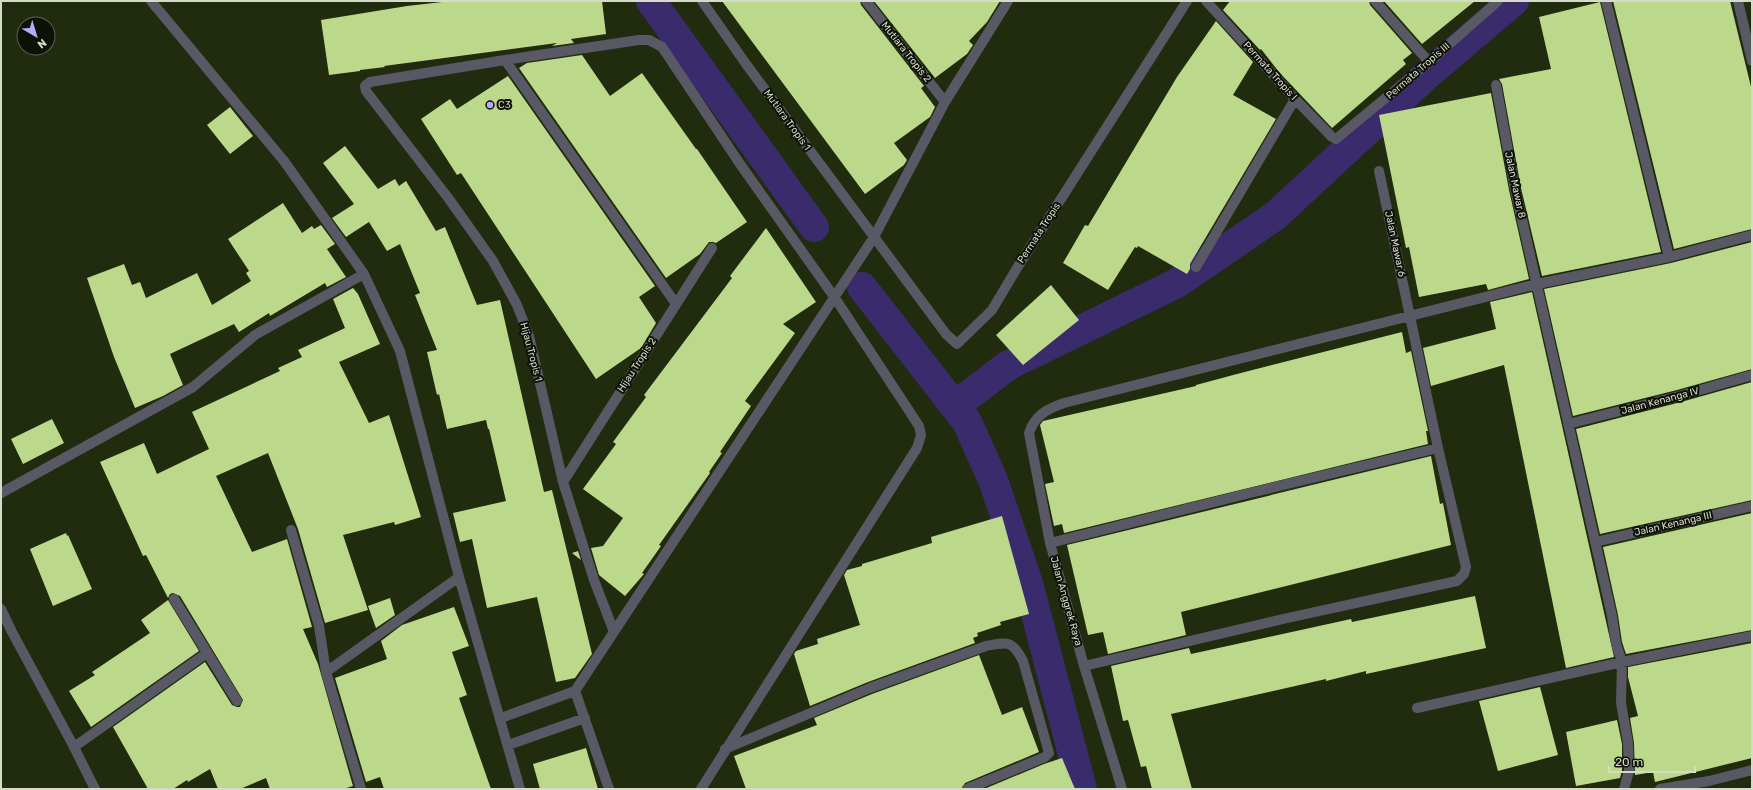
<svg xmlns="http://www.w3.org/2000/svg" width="1753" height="790" font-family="Rubik,sans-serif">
  <rect width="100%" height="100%" fill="#212b0e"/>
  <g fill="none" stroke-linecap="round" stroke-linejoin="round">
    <path stroke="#3a2b6c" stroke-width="30" d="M651,1L814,227
      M862,287L967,422L993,480L1028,583L1082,789
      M955,406L1007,366L1177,283L1275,216L1429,73L1514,1"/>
  </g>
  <path fill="#bcd98b" d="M451,1H602L606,34L571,39L574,43L552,46L557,43L384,66L385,67L360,70V71L329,75L321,20L407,6Z
    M722,1H860L861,5L924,86L921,88L935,107L930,117L894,143L907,160L904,165L865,194Z
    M874,1H1000L987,22L969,41L973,45L967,54L935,78Z
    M1230,1H1369L1370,5L1412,53L1403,60L1406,64L1332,128L1279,72L1261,49L1260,50L1223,10Z
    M1384,1H1475L1422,44Z
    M1613,1H1730L1752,91V229L1674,249Z
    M1600,2L1661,252L1542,276L1521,188L1502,84L1499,79L1551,69L1539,17Z
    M1216,21L1253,62L1233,95L1276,119L1190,264V269L1187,274L1138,246L1137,248L1135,247L1108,290L1063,263L1085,225L1088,226L1177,77Z
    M582,55L610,96L642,73L696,149H697L747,222L716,243L713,242H709L700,254L666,278L519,68L527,63Z
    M508,76L655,286L639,297L656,323L641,348L596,379L461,173L457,175L421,119L450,99L457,109Z
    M1491,93L1509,190L1529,279L1488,290L1486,284L1419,297L1409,247L1406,248L1379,115Z
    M230,107L253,136L230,154L207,125Z
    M345,146L378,189L395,179L399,186L406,181L436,231L445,227L477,305L500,300L544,492L552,490L592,654L575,678L556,682L537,597L487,608L472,539L460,542L453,513L506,501L489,429H488L486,420L447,429L439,394L437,395L427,352L437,350L415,295L420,293L400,244L387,251L369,222L346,237L332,218L354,204L323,163Z
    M283,203L302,233L312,226L314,229L321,225L335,244L327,249L346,277L327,287L325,283L270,316L269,313L239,332L234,324L170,354L183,385L163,396L135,408L114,357L87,278L124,264L132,285L140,282L146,298L197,273L212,305L251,281L246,273L249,271L228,239Z
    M766,228L816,302L783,324L795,333L745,401L751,406L720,452L722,453L709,472L710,473L659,545L661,546L642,573L644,574L625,596L599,575L591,548L603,546L623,518L583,489L616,444L613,442L646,397L644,395L732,278L730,276Z
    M1752,242V369L1677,390L1573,416L1544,289L1671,263Z
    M1051,285L1079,320L1023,365L996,335Z
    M353,288L358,294L380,344L339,362L369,423L389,415L421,517L395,525L394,522L343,535L368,610L325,623L298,529L268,453L216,476L252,552L287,539L312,627L303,629L318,664L353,786L343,789H270L266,778L240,789H218L210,769L188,782L187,780L173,789H148L113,727L205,662L232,705L237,707H240L243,700L180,596L173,593L170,594L168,598L146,555L143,556L100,462L144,443L157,474L209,449L192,412L280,371L278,368L302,357L298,350L345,328L333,299Z
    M1532,292L1614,657L1566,668L1504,365L1431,386L1423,348L1496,329L1490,302Z
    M1402,332L1406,353L1411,351L1428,431H1426L1428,444L1064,533L1062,524L1054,526L1045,484L1054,482L1040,425L1043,421L1196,386V385L1237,374Z
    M1752,382V500L1600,534L1576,429L1681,402Z
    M52,419L64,443L23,464L11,439Z
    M1431,456L1440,504L1443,503L1451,545L1181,612L1186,635L1108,654L1103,632L1088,635L1067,545Z
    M1752,513V630L1626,654L1622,642L1618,615L1603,547Z
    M1002,516L1029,614L1000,622L1001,625L977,633L978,636L973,638L975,643L868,682L810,706L794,654L796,651L818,644L817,639L860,625L844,575L847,570L862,566V564L932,543L931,537Z
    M66,533L67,536L68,535L92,589L53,606L30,549Z
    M578,551L581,560L572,553Z
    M1475,596L1486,648L1366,674V671L1326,681V679L1171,714L1192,789H1152L1146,766L1141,767L1128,720L1123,721L1111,666L1189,648L1191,654L1351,619L1352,622Z
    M390,598L395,615L376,628L368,606Z
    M168,600L199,651L91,727L69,691L95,675L92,672L150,633L141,620Z
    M454,607L469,646L452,652L467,695L459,698L491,789H384L380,777L366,782L335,678L387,659L381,641L402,625Z
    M1752,643V758L1655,782L1653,772L1635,775L1634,743L1630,718L1638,716L1628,677V667Z
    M979,655L1002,715L1022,707L1039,752L965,783L961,789H746L734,756L817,725L814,718L872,694Z
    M1540,687L1558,755L1498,771L1479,701Z
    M1617,720L1622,744V770L1620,778L1576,786L1566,732Z
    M586,748L598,789H540L533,764Z
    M1062,758L1075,789H984L1044,764Z"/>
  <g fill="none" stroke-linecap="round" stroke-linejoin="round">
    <path stroke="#595865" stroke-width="10" d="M151,1L284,161L364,274L400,351L459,577L520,789
      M702,1L746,64L946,334L957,344L992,310L1017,268L1187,1
      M866,1L945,102
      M1206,1L1295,99L1332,137L1336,139L1429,62L1498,1
      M1375,1L1429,62
      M1606,1L1669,257
      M1738,1L1752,61
      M505,60L676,304
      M1496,85L1515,189L1612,616L1616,644L1622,662L1621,703L1628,743L1629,771L1624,789
      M1196,267L1295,99
      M1568,424L1679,396L1752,375
      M563,482L712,248
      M1,493L193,387L255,335L364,274
      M291,530L319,626L326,672L361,789
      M1595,542L1752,506
      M1050,543L1250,493L1438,448
      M174,599L237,701
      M1,609L12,632L74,747L95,789
      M614,632L594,580L563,482L529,336L517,305L493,261L449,199L366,91L365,86L370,82L505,60L639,40H649L662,47L740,164L835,298L919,426L921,435L917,448L701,789
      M1084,666L1283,619L1457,581L1464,574L1466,567L1438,448L1379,171
      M326,672L459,577
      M575,691L609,789
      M1417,708L1622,662L1752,636
      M501,718L575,691L874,237L945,102L1008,1
      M508,745L585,718
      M74,747L207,653
      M725,749L870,688L986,646C1008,642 1012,640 1023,661L1049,753L1045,757L967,789
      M1122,789L1084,666L1050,543L1029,433C1035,415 1047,409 1064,403L1537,284L1669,257L1752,235
      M1660,789L1709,781L1752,770"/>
  </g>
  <circle fill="#b7abf8" stroke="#0d1106" stroke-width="1.5" cx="490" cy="105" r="4"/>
  <g text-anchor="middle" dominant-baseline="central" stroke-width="4" stroke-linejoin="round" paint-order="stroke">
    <g font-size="10" fill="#d4dbc9" stroke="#0d1106">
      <text transform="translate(906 52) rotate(52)">Mutiara Tropis 2</text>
      <text transform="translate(1270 71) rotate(48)">Permata Tropis I</text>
      <text transform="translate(1418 71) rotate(-41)">Permata Tropis III</text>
      <text transform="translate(787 120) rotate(54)">Mutiara Tropis 1</text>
      <text transform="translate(1515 185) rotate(78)">Jalan Mawar 8</text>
      <text transform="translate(1039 233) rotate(-57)">Permata Tropis</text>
      <text transform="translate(1395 244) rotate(78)">Jalan Mawar 6</text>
      <text transform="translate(531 352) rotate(75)">Hijau Tropis 1</text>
      <text transform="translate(637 365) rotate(-57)">Hijau Tropis 2</text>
      <text transform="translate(1660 401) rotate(-15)">Jalan Kenanga IV</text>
      <text transform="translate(1673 524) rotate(-13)">Jalan Kenanga III</text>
      <text transform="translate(1066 601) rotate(74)">Jalan Anggrek Raya</text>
    </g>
    <g font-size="10" fill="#d4dbc9" stroke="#0d1106" text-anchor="start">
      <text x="498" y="105">C3</text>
    </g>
  </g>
  <rect width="1753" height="790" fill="none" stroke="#d4dbc9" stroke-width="4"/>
  <g transform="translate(36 36) rotate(142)"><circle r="19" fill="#0d1106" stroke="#5d6254"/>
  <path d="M0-3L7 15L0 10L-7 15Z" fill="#b7abf8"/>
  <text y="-6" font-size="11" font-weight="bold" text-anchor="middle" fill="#d4dbc9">N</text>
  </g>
  <path d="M1609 766v6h86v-6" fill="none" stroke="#d4dbc9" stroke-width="2"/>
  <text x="1615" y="766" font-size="12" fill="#d4dbc9" stroke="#0d1106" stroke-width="3" paint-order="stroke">20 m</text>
</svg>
